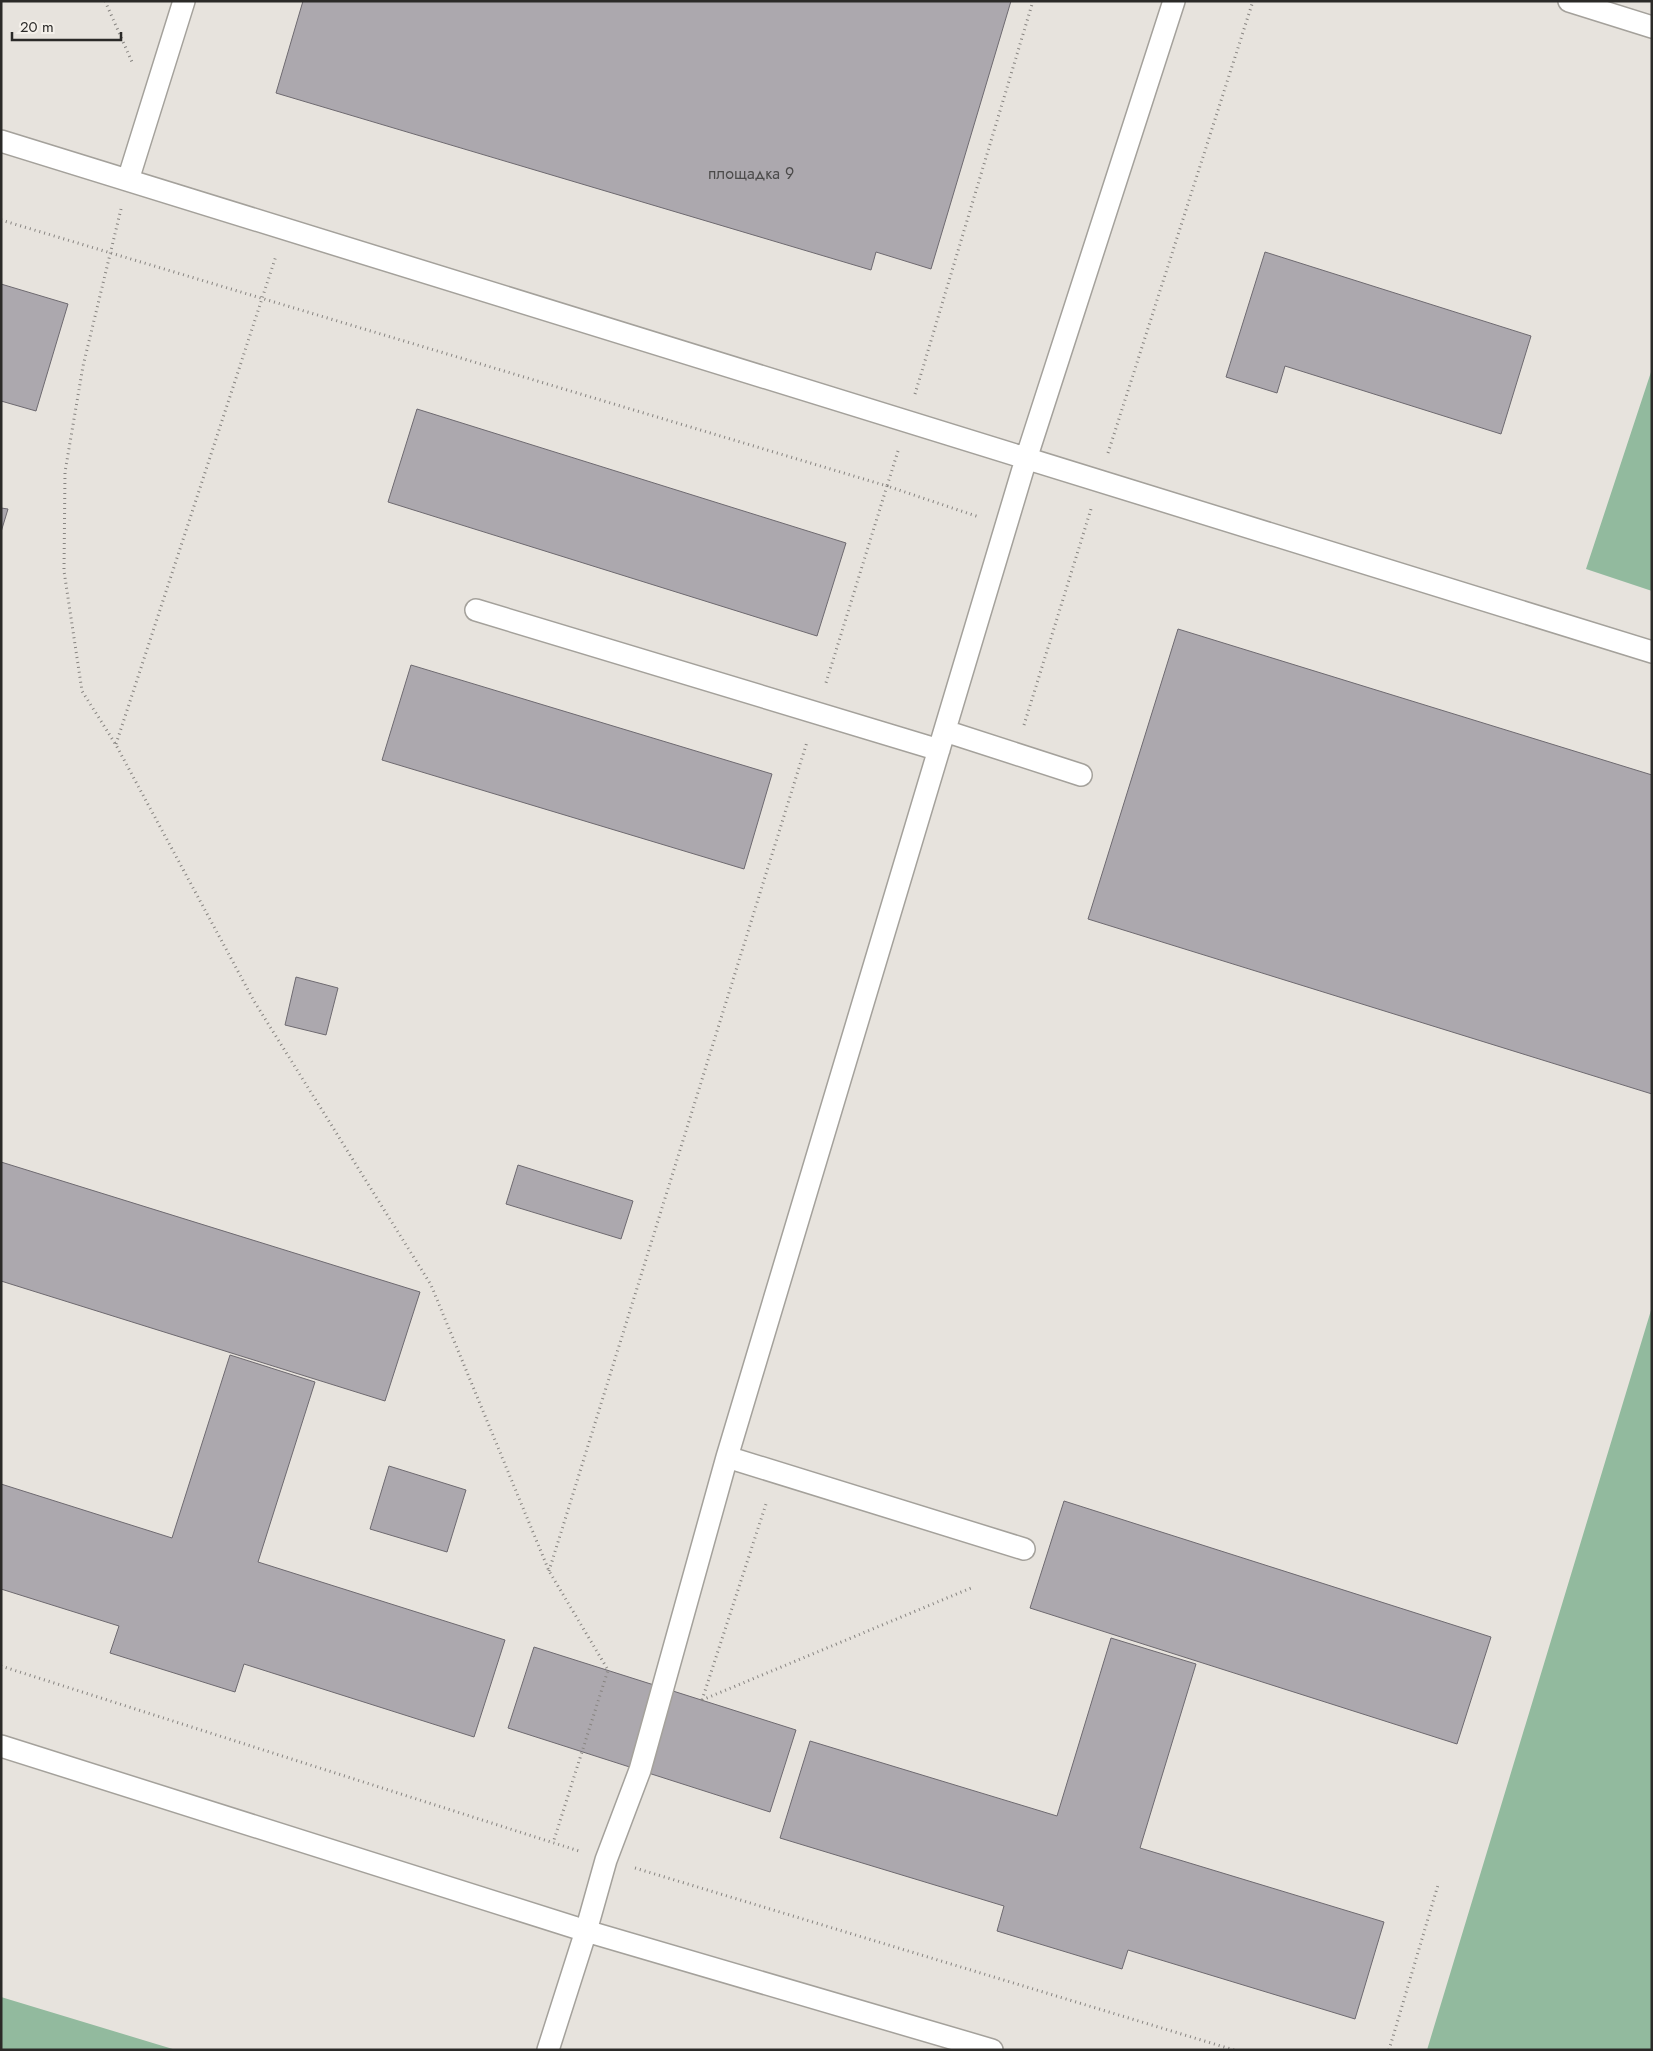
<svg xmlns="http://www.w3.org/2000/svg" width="1653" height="2051" font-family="Jost,sans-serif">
  <rect width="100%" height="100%" fill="#e7e3dd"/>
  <path fill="#92ba9e" d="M1652,369V591L1586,569Z
    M1652,1307V2050H1427Z
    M1,1997L176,2050H1Z"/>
  <path fill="#aca8ae" stroke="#6e6a70" d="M303,1H1011L931,269L876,252L871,270L276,93Z
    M1265,252L1531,336L1501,434L1285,366L1277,393L1226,377Z
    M1,284L68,304L36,411L1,401Z
    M417,409L846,543L817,636L388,502Z
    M1,508L8,509L1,532Z
    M1178,629L1652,775V1094L1088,919Z
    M411,665L772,774L744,869L382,760Z
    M296,977L338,988L326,1035L285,1025Z
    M1,1162L420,1292L385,1401L1,1281Z
    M518,1165L633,1201L621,1239L506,1204Z
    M230,1355L315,1382L258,1562L505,1640L474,1737L244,1664L235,1692L110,1653L119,1626L1,1589V1484L172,1538Z
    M389,1466L466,1490L447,1552L370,1529Z
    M1064,1501L1491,1637L1457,1744L1030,1608Z
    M1111,1638L1196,1664L1140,1848L1384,1922L1355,2019L1128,1950L1122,1969L997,1931L1004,1906L780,1838L810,1741L1057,1816Z
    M534,1647L796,1730L770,1812L508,1728Z"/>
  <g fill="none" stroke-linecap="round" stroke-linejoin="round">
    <g stroke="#a4a19b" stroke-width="24">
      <path id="service" d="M1569,1L1652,27
        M1,141L1652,652
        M128,180L184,1
        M476,610L939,750
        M945,731L1081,775
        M727,1457L1024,1549
        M1,1746L586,1931L606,1860L640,1770L727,1457L1026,459L1174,1
        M548,2050L586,1931L992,2050"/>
    </g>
    <path stroke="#878480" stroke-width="3" stroke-dasharray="1 4" stroke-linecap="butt" d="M105,1L132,62
      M121,209L83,366L65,472L64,571L82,691L116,745L254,1001L431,1285L549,1571L608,1670L553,1843
      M1,220L887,486L825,686
      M915,394L1033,1
      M898,451L887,486L979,517
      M1108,453L1253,1
      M1024,725L1091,509
      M116,744L276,256
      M549,1571L807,742
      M1,1666L579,1851
      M702,1700L971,1588
      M702,1700L767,1501
      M635,1868L1234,2050
      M1389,2050L1438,1885"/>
    <use href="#service" stroke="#fff" stroke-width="21"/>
  </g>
  <g text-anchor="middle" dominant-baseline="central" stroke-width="4" stroke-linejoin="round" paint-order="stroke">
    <g font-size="16" fill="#4b4a4a">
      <text x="751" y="173">площадка 9</text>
    </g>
  </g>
  <rect width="1653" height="2051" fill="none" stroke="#2b2a28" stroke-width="5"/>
  <path d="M12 32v8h109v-8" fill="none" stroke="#2b2a28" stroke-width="2.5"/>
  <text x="20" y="32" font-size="15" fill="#2b2a28" stroke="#f4f0ea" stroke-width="4" paint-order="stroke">20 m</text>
</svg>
